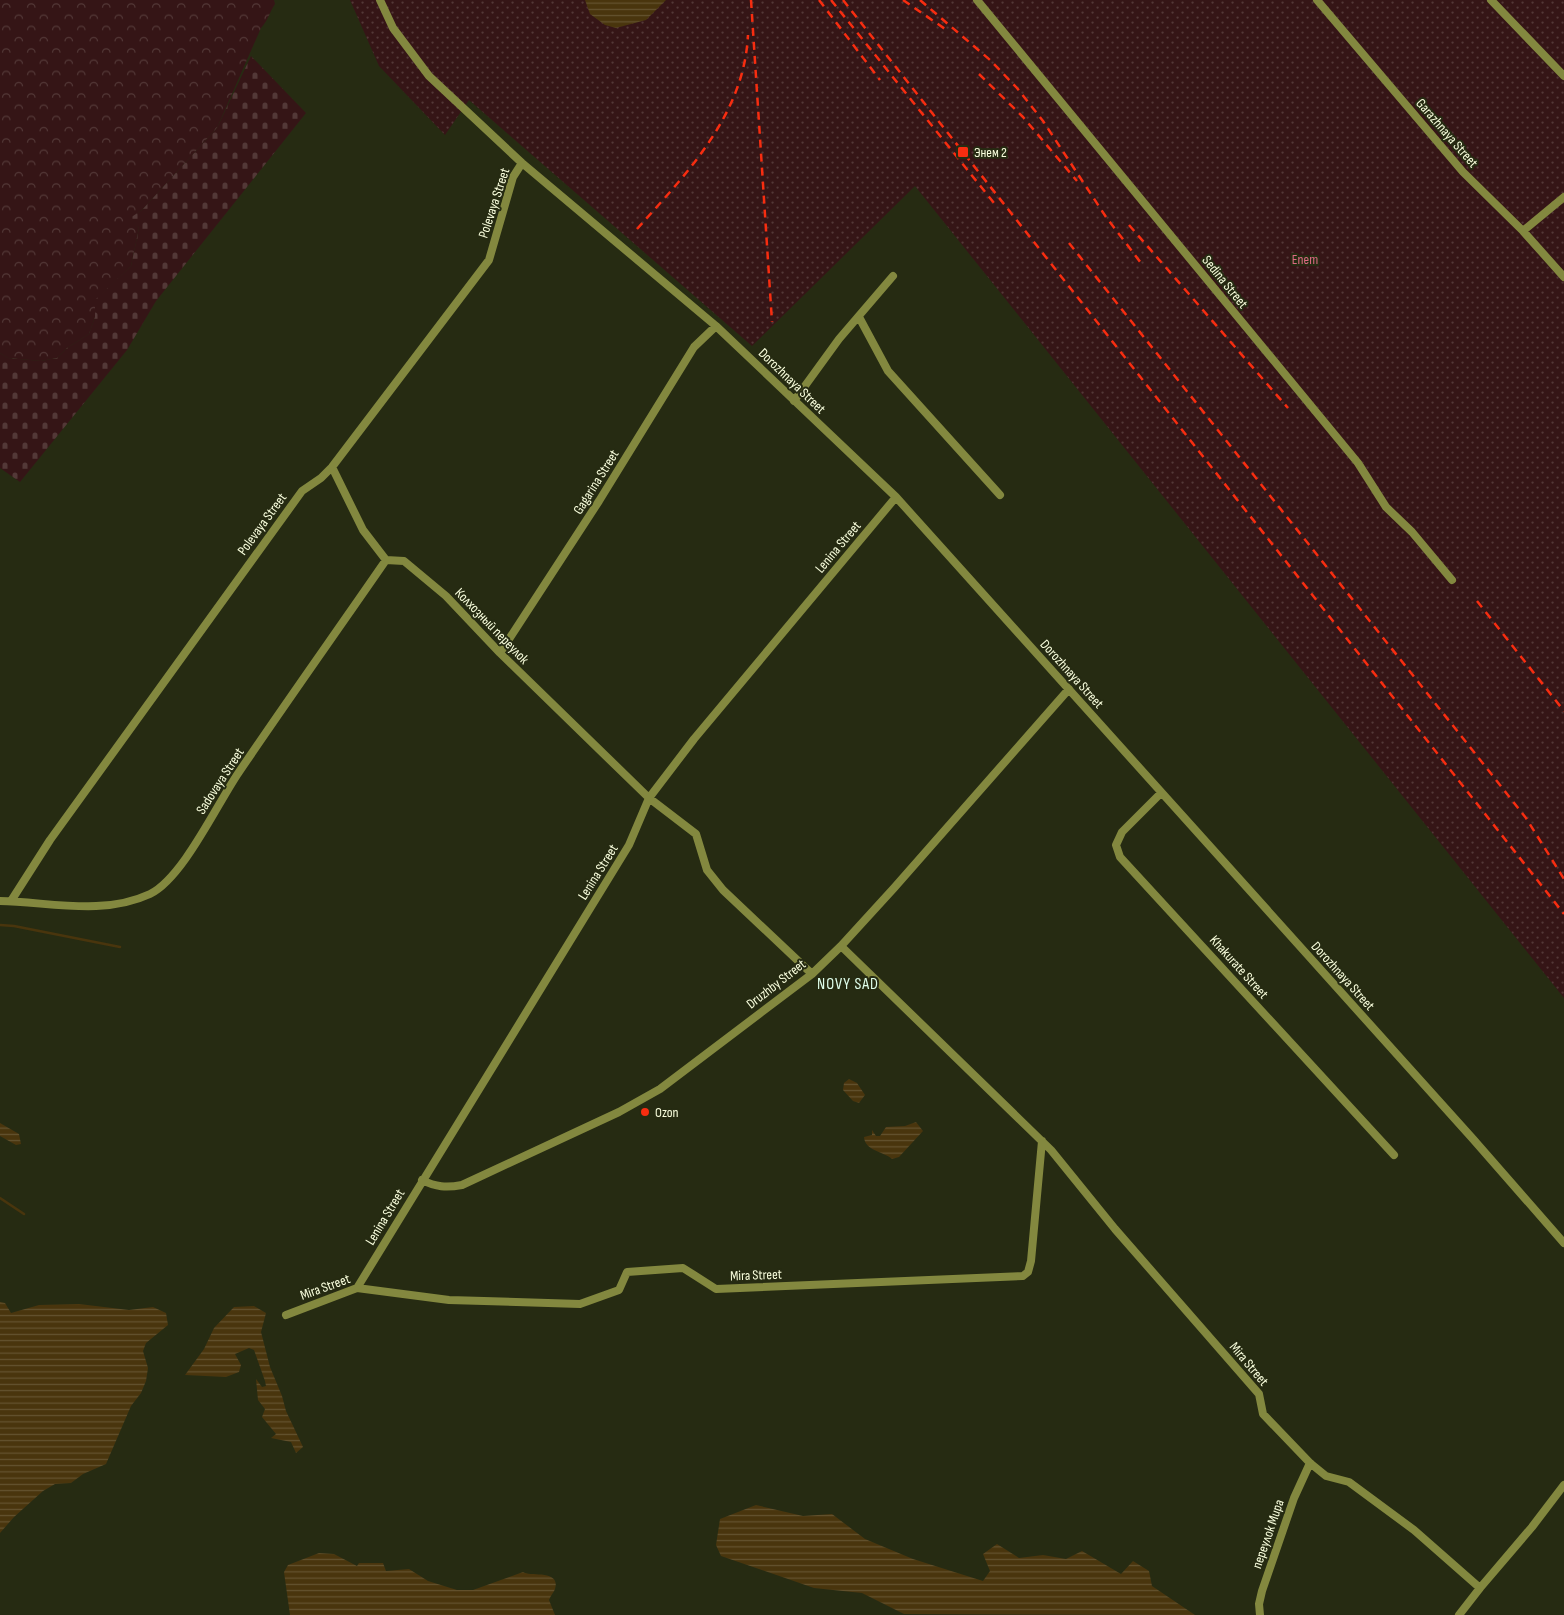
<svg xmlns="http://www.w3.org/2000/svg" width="1564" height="1615" font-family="'Sofia Sans Condensed',sans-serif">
  <defs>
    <pattern id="forest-crowns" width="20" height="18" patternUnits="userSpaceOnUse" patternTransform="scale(1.25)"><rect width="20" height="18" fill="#351516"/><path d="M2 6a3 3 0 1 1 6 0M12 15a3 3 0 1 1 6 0" fill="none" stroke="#533837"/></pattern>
    <pattern id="cemetery-stones" width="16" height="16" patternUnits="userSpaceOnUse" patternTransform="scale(1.25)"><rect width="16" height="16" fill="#351516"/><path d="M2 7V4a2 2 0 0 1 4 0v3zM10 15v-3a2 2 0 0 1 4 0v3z" fill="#533837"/></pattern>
    <pattern id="garden-dots" width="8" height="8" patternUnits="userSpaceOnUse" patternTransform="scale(1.25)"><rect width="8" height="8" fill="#351516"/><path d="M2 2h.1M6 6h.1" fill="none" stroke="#533837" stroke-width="1.8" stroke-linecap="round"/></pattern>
    <pattern id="water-rules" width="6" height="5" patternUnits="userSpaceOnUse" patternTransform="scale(1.25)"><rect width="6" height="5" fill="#49350d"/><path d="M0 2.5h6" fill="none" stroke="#645330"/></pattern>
  </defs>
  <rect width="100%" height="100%" fill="#262b12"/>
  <path fill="url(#forest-crowns)" d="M0,0H274L275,4C269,13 269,19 261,28L217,128L142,210L131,218L139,228L131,266L96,300L95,317L89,334L67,348L57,358L41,361L8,358L0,353Z"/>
  <path fill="url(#cemetery-stones)" d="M251,56L306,113L156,301L127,350L20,482L0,468V353L8,358L41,361L57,358L67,348L89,334L95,317V300L131,266L139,228L130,218L142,210L217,128Z"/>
  <path fill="url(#garden-dots)" d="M350,0H1564V998L915,186L752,346L469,100L445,135L379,66Z"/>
  <path fill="url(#water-rules)" d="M585,0H666L646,20L616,28L605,25L590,14Z
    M849,1079L857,1083L865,1095L859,1103L853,1101L843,1090L844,1083Z
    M916,1122L923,1131L899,1157L892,1159C883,1151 865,1151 864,1137L872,1135V1130L876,1136H880L886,1127L905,1126Z
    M0,1123L19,1134L21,1144L16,1145L0,1136Z
    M0,1302L5,1303L11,1313L39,1305L79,1304L129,1310L153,1307L166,1313L168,1325L146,1343L143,1351L148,1368L146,1381L141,1393L131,1406L106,1464L83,1474L71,1483L55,1484L43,1491L14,1517L0,1533Z
    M254,1306L266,1313L261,1332L270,1367L282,1396L286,1411L303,1447L296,1453L291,1442L271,1438L276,1434L262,1417L265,1409L258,1400L256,1379L262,1387L266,1386L265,1381L254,1350L249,1348L235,1354L241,1365L239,1372L226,1377L185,1375L204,1349L214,1328L234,1307Z
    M756,1505L803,1516L832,1514L865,1539L913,1559L983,1581L990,1571L983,1554L997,1544L1019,1558L1043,1555L1066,1559L1082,1551L1121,1574L1133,1561L1149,1571L1152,1586L1195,1615L904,1614L862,1593L814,1588L721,1556L716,1545L720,1519Z
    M319,1553L334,1554L357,1566L359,1563C367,1563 375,1563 383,1563L386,1571L409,1569L428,1581L457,1590H473L523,1572C530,1577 561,1569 555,1589C554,1592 551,1595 549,1600L555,1615H290L284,1572L288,1565Z"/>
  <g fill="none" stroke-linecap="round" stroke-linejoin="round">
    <path stroke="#49350d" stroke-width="2.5" d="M0,925L14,926L120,947
      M0,1198L24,1214"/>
    <path stroke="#83883f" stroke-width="8" d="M380,0L393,28L429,76L522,163L716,326L896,497L1473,1139L1564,1243
      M977,0L1358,463L1386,507L1412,532L1452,580
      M1317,0L1463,172L1523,231L1564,277
      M1491,0L1564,76
      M1523,231L1564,197
      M859,317L888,371L1000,495
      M794,401L839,339L893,276
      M332,467L363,530L386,560L404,561L446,596L500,653L649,798L696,834L707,870L723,890L812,974
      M500,653L599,501L694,347L716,326
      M1161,793L1122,832L1116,845L1120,857L1394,1155
      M0,901C50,902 103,916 150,894C183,878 217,804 239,772C287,701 337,631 386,560
      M11,901L50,840L302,491L321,478L332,467L489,260L513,177L522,163
      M841,946L1051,1150L1115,1229L1259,1394L1263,1414L1310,1463L1326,1476L1349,1482L1414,1530L1480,1588L1459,1615
      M422,1180C436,1187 446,1188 462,1185L619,1112L660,1089L812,974L841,946L894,888L1069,689
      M357,1288L629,845L649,798L694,739L896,497
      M286,1315L357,1288L449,1300L580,1304L619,1290L627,1272L683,1268L716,1289L1023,1276L1028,1272L1031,1261L1042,1141
      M1480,1588L1532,1527L1564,1485
      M1260,1615L1259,1604L1262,1591L1294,1498L1310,1463"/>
    <path stroke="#f72d10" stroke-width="2.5" stroke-dasharray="8 6" stroke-linecap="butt" d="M751,0L772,322
      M819,0L880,80
      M831,0L994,203
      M843,0L1564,914
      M903,0L948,31
      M920,0L990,60L1017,88L1043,121L1106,217L1141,263
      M979,74L1023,117L1077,181
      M1129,225L1288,408
      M637,229C687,173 744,115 748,35
      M1069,243L1489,771L1526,818L1564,879
      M1477,601L1564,711"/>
  </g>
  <g fill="#f72d10" stroke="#262b12" stroke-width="2">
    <rect x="957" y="146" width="12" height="12" rx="2.5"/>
    <circle cx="645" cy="1112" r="5"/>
  </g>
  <g text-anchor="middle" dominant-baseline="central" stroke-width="4" stroke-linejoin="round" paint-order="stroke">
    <g font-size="14" fill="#f9fedd" stroke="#262b12">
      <text transform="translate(1447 133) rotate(49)">Garazhnaya Street</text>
      <text transform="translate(494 203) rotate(-72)">Polevaya Street</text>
      <text transform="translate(1225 282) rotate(51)">Sedina Street</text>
      <text transform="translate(792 381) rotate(44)">Dorozhnaya Street</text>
      <text transform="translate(596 482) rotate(-58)">Gagarina Street</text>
      <text transform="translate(262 524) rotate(-54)">Polevaya Street</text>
      <text transform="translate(838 547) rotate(-50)">Lenina Street</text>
      <text transform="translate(492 626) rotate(46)">Колхозный переулок</text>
      <text transform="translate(1072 674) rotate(48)">Dorozhnaya Street</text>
      <text transform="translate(220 781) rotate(-57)">Sadovaya Street</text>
      <text transform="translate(598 872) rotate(-58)">Lenina Street</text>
      <text transform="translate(1239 967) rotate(48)">Khakurate Street</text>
      <text transform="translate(1343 976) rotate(48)">Dorozhnaya Street</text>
      <text transform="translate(776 984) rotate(-38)">Druzhby Street</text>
      <text transform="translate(385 1217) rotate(-59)">Lenina Street</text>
      <text transform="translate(756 1275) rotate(-2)">Mira Street</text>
      <text transform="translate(325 1287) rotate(-20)">Mira Street</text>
      <text transform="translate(1249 1364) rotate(50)">Mira Street</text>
      <text transform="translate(1268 1534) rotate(-71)">переулок Мира</text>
    </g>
    <g font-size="14" fill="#f9fedd" stroke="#262b12" text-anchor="start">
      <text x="974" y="152">Энем 2</text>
      <text x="655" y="1112">Ozon</text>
    </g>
    <g font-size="14" fill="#dd6a84" stroke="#262b12">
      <text x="1305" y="259">Enem</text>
    </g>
    <g font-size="16" letter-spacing="1" fill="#dffeeb" stroke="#262b12">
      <text x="848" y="984">NOVY SAD</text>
    </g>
  </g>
</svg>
